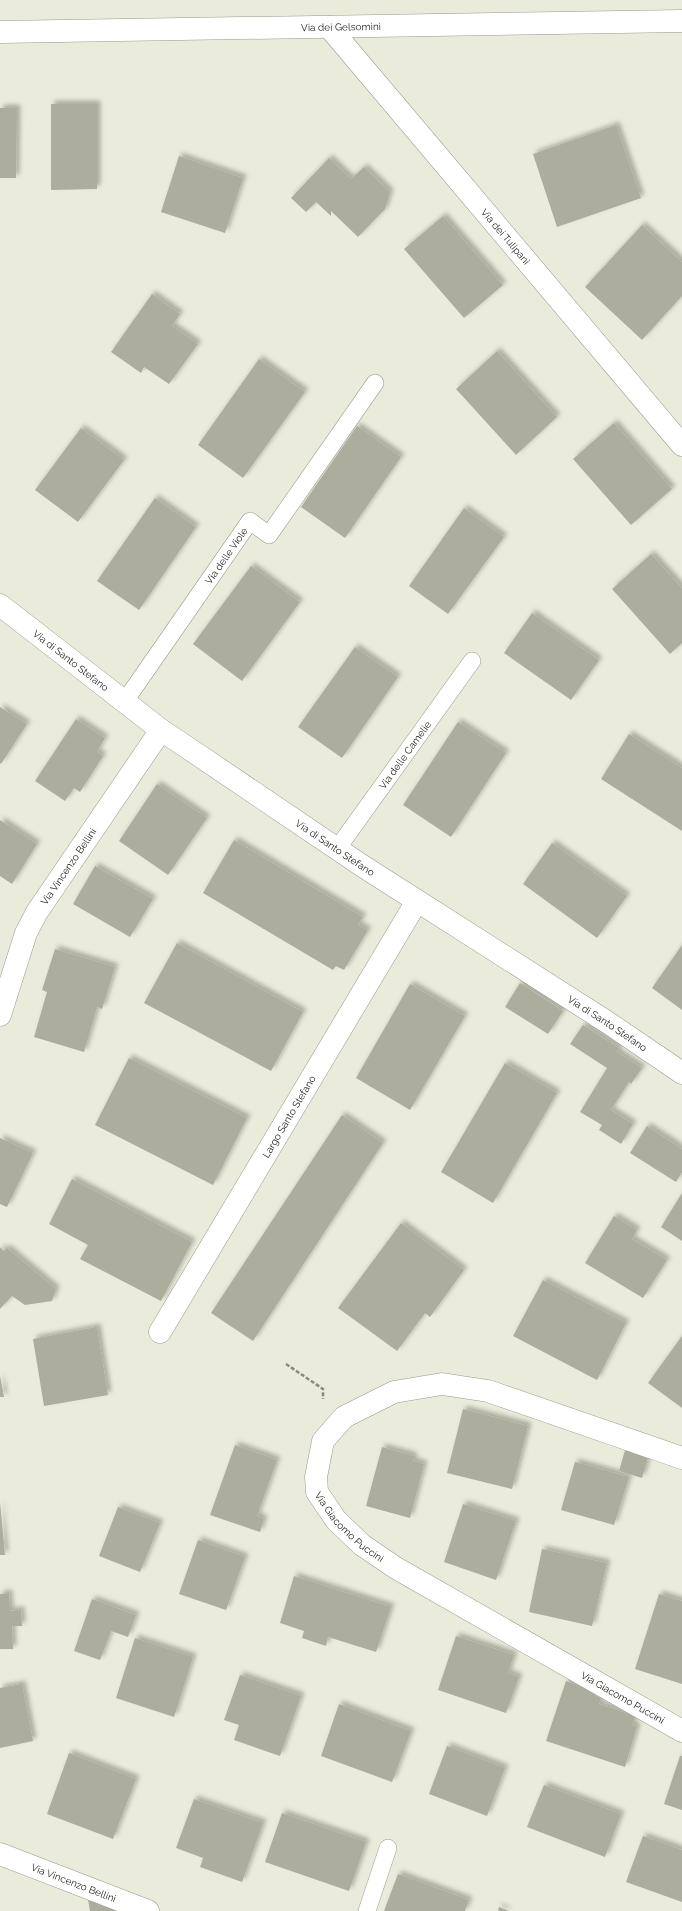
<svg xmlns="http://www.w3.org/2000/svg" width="682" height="1911" font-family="Raleway,sans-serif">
  <defs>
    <filter id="shadow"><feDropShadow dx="3.5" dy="-3.5" stdDeviation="2" flood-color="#0004"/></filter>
  </defs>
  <rect width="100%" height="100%" fill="#ebebdb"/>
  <path fill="#adad9e" filter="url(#shadow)" d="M51,104H97V189L51,190Z
    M0,108H17L16,178H0Z
    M616,125L641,198L557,227L533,154Z
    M179,156L243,178L225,233L161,212Z
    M329,158L351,179L364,167L390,192L385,209L358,237L331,211V216L316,202L306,212L291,198Z
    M443,216L503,285L464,318L404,249Z
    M642,225L682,262V296L642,340L585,287Z
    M152,294L180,314L172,326L198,344L169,384L144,367L141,373L111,352Z
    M497,351L557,417L516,455L456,389Z
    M259,359L305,392L243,478L198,445Z
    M614,423L672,489L631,525L573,459Z
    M357,426L401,457L345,538L301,507Z
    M81,428L124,460L78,522L35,490Z
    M155,498L196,527L139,610L97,581Z
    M464,508L504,537L448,614L409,586Z
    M651,554L682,588V643L670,654L612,589Z
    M251,566L300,602L242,681L193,644Z
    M532,613L599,660L571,700L504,653Z
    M355,647L398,677L342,758L298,727Z
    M0,707L27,724L1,764L0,763Z
    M76,719L105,738L97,752L103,756L80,792L74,788L65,801L35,781Z
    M458,722L506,753L451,837L403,805Z
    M629,734L682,768V831L601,779Z
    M157,784L207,818L168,875L119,841Z
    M0,820L37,844L12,884L0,876Z
    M234,840L363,917L358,925L368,930L344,970L336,966L333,970L203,893Z
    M552,843L627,896L597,938L523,884Z
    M95,866L153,899L130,937L73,904Z
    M177,943L303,1012L271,1071L144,1003Z
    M682,945V1010L652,988Z
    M55,949L115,967L102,1009L97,1007L84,1052L34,1037L47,992L42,990Z
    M520,983L563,1011L548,1034L505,1007Z
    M410,984L465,1016L410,1110L356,1078Z
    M583,1025L619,1048L617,1052L642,1068L631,1084L629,1082L611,1110L633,1124L621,1144L599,1130L602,1125L580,1112L607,1068L570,1044Z
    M129,1058L247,1118L213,1185L95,1125Z
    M505,1063L557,1093L493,1203L441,1172Z
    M342,1115L383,1143L253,1341L211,1313Z
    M647,1126L682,1149V1172L676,1182L630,1153Z
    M0,1138L33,1153L7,1207L0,1204Z
    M72,1179L192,1242L161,1301L80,1259L88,1245L49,1224Z
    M682,1193V1241L661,1227Z
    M614,1216L637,1230L632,1239L667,1260L643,1298L585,1263Z
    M401,1223L464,1270L430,1317L425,1313L397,1351L338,1308Z
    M0,1247L4,1251L7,1248L56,1289L52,1301L25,1305L12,1296L0,1309Z
    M543,1280L626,1323L597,1380L513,1336Z
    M97,1327L108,1395L44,1406L33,1339Z
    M682,1336V1408L648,1383Z
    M0,1376L4,1397H0Z
    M463,1409L528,1426L512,1489L447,1473Z
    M235,1445L277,1460L257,1516L264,1519L260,1532L210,1515Z
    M382,1447L414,1456L413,1461L424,1464L410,1518L366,1506Z
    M626,1447L649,1454L642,1478L619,1471Z
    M575,1462L629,1477L614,1525L561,1510Z
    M0,1502L5,1555H0Z
    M463,1504L516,1521L496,1580L444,1562Z
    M118,1507L160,1523L140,1572L99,1556Z
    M198,1540L245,1557L226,1610L179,1594Z
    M542,1549L607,1563L592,1626L529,1612Z
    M294,1576L391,1607L376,1652L328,1637L326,1646L302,1638L304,1631L280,1623Z
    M9,1593L10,1611L21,1610L22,1626H12L13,1649H0V1594Z
    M659,1594L682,1601V1684L635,1669Z
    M92,1599L136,1615L128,1637L111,1631L100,1660L74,1651Z
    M456,1636L514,1655L508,1673L519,1677L506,1713L438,1690Z
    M135,1638L193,1657L174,1717L116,1698Z
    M240,1675L301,1696L280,1756L234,1740L239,1725L224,1720Z
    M566,1681L595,1691L594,1695L601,1698L599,1704L635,1716L632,1725L637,1726L625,1767L546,1741Z
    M22,1684L33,1741L0,1748V1688Z
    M339,1704L411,1731L392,1782L321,1756Z
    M447,1746L505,1768L487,1816L429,1794Z
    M69,1753L136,1779L113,1839L47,1814Z
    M680,1756H682V1810L664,1804Z
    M544,1785L621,1814L605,1857L527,1827Z
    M194,1799L263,1823L242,1882L200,1867L203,1858L176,1848Z
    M282,1813L366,1842L349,1891L265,1862Z
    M643,1836L682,1850V1902L626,1882Z
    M398,1874L469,1900L465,1911H384Z
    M88,1899L119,1911H90Z
    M499,1907L509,1911H498Z"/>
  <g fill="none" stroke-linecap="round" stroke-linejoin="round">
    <g stroke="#999a8b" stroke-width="18">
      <g id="lane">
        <path id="s1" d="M125,701L250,521L269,535L375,383"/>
        <path id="s2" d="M337,849L472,661"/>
        <path d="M367,1911L388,1848"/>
      </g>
    </g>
    <g stroke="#999a8b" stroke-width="23">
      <g id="street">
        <path id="s3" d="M329,27L682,445"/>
        <path id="s4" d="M0,32L682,21"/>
        <path id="s5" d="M0,1015L26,933L37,912L161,730"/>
        <path id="s6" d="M160,1332L417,901"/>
        <path id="s7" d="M682,1458L488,1391L442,1384L394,1392L344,1417L323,1441L316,1477L317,1492L336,1520L362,1545L396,1568L682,1731"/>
        <path id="s8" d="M0,1854L148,1911"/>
      </g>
    </g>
    <g stroke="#999a8b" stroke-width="23">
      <g id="secondary">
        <path id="s9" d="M0,605L161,730L188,748L361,865L607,1022L682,1073"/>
      </g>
    </g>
    <path stroke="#88887d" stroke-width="2.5" stroke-dasharray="4 2" stroke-linecap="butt" d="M286,1364L323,1389V1399"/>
    <use href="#lane" stroke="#fff" stroke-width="17"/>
    <use href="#street" stroke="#fff" stroke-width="22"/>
    <use href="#secondary" stroke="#fff" stroke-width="22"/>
  </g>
  <g text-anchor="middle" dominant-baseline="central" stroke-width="3" stroke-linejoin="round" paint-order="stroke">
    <g font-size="10" fill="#262620" stroke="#f8f9e9">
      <text stroke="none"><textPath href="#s4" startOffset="341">Via dei Gelsomini</textPath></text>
      <text stroke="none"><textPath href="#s3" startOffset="274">Via dei Tulipani</textPath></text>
      <text stroke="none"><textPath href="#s1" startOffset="177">Via delle Viole</textPath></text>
      <text stroke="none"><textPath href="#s9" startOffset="90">Via di Santo Stefano</textPath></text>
      <text stroke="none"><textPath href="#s2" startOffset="116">Via delle Camelie</textPath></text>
      <text stroke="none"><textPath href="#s9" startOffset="414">Via di Santo Stefano</textPath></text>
      <text stroke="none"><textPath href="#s5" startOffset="165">Via Vincenzo Bellini</textPath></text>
      <text stroke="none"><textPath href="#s9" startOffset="738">Via di Santo Stefano</textPath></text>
      <text stroke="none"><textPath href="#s6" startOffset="251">Largo Santo Stefano</textPath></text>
      <text stroke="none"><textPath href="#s7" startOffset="488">Via Giacomo Puccini</textPath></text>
      <text stroke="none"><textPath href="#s7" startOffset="812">Via Giacomo Puccini</textPath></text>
      <text stroke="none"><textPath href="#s8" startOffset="79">Via Vincenzo Bellini</textPath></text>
    </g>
  </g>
</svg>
